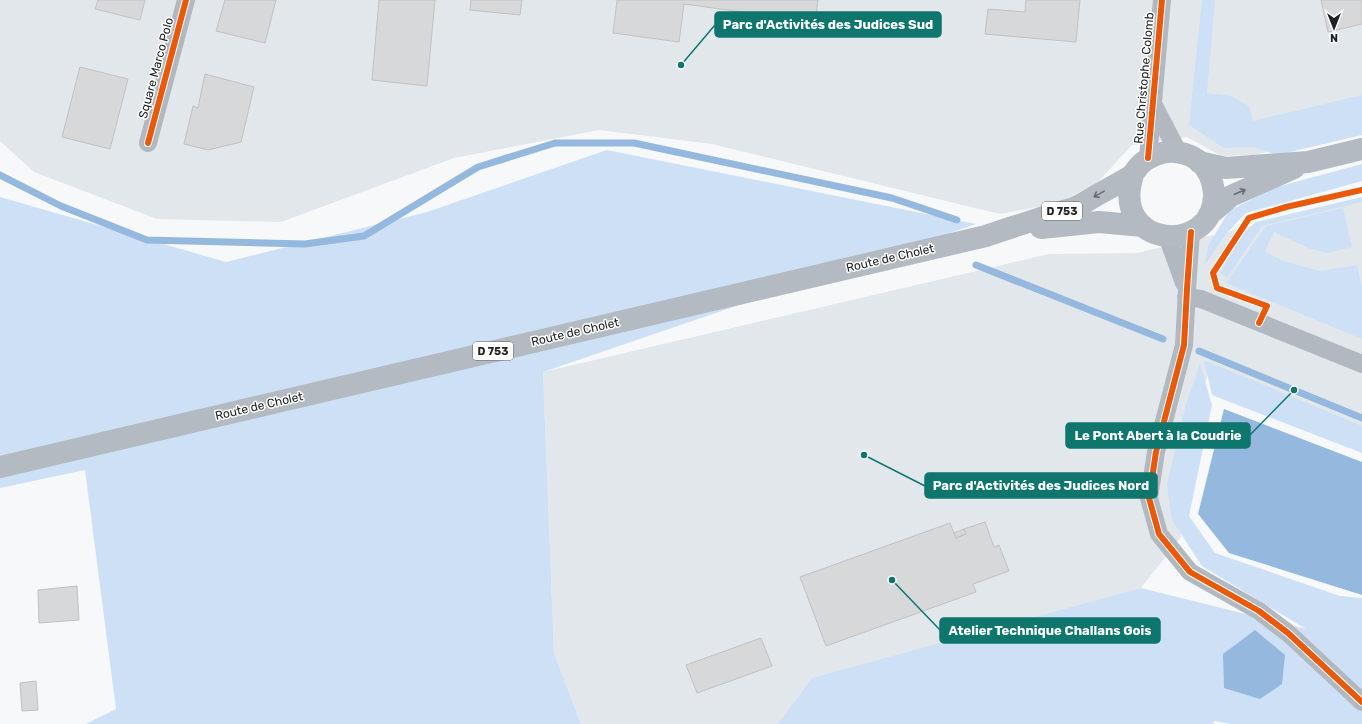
<svg xmlns="http://www.w3.org/2000/svg" width="1362" height="724" font-family="Rubik,sans-serif">
  <rect width="100%" height="100%" fill="#f6f8fa"/>
  <path fill="#e2e7ec" d="M0,0H1362V130L1254,155L1221,156L1187,137L1132,145L1097,183L1058,203L1000,214L712,144L599,130L454,158L281,222L157,219L34,172L0,141Z
    M1362,200V431L1210,368L1174,480L1181,537L1141,588L817,697L785,724H581L554,653L543,372L1049,254L1137,253Z"/>
  <path fill="#cde0f6" d="M1202,0H1215L1207,93L1231,96L1249,106L1253,121L1362,95V135L1277,155L1253,147L1224,148L1189,125Z
    M607,150L976,224L543,372L554,653L581,724H86L116,709L85,470L0,488V197L226,262L427,212Z
    M1362,164V181L1246,213L1226,234L1205,265L1208,246L1229,211L1273,188Z
    M1362,197V202L1262,226L1227,278L1220,273L1244,233L1256,222Z
    M1343,208L1352,247L1327,253L1308,248L1274,232L1265,251L1283,261L1320,271L1357,265L1362,288V339L1226,283L1266,226Z
    M1204,360L1362,426V453L1212,395Z
    M1200,364L1212,405L1189,516L1215,553L1340,596L1362,598V724H1231L1214,721L1213,724H778L812,678L1141,588L1306,629L1202,566L1172,520L1167,485L1186,404Z"/>
  <path fill="#95b8df" d="M1224,409L1362,462V595L1229,553L1198,514Z
    M1255,630L1285,655L1282,684L1260,699L1224,688L1223,654Z"/>
  <g fill="none" stroke-linecap="round" stroke-linejoin="round">
    <path stroke="#95b8df" stroke-width="7" d="M0,175L61,206L147,240L305,244L364,236L478,167L555,143H634L892,198L957,220
      M976,265L1163,339
      M1199,351L1362,418"/>
  </g>
  <path fill="#d7d8da" stroke="#c0c1c2" d="M98,0H145L140,20L95,9Z
    M225,0H276L265,43L216,31Z
    M379,0H435L427,86L372,80Z
    M471,0H522L520,15L470,10Z
    M617,0H818L815,22L684,4L679,42L613,33Z
    M1026,0H1080L1076,42L985,34L988,9L1025,12Z
    M1321,0H1362V24L1328,32Z
    M80,67L128,79L110,149L62,137Z
    M205,74L254,87L241,142L208,150L184,144L193,106L198,108Z
    M985,522L994,547L999,545L1009,571L973,584L976,592L826,646L800,577L950,523L956,538L966,534L964,529Z
    M964,529L966,534L956,538L954,533Z
    M77,586L79,620L39,623L38,590Z
    M761,638L772,666L697,693L686,665Z
    M36,681L38,710L22,711L20,683Z"/>
  <g fill="none" stroke-linecap="round" stroke-linejoin="round">
    <path stroke="#b1b8bf" stroke-width="18" d="M1153,104L1178,152
      M148,143L186,0
      M1148,158L1162,0
      M1191,232L1187,289L1184,345L1156,452L1149,498L1159,534L1190,572L1259,611L1288,633L1362,702
      M1167,236L1184,283
      M1186,297L1201,299L1362,364"/>
    <path stroke="#b3bac2" stroke-width="22" d="M1199,162L1226,168L1308,162L1362,149
      M1209,215L1231,196L1294,168
      M1041,228L1099,222L1143,226
      M0,467L986,236C1006,229 1026,223 1047,216C1056,213 1066,211 1076,207C1084,203 1092,198 1099,194C1110,188 1121,182 1131,176C1134,173 1136,170 1139,166C1143,161 1149,158 1156,155C1170,149 1187,152 1199,161C1208,169 1213,181 1214,193C1216,256 1109,250 1133,175"/>
    <g stroke="#fff" stroke-width="8">
      <path id="cycleway" d="M148,143L186,0
        M1148,158L1162,0
        M1191,232L1187,289L1184,345L1156,452L1149,498L1159,534L1190,572L1259,611L1288,633L1362,702
        M1259,323L1267,306L1217,288L1213,273L1249,218L1286,207L1362,190"/>
    </g>
    <use href="#cycleway" stroke="#e8590c" stroke-width="6"/>
  </g>
  <defs><path id="oneway-shaft" d="M-6 0H5M1.5-3L5.5 0L1.5 3" fill="none" stroke-width="1.6" stroke-linecap="round" stroke-linejoin="round"/></defs>
  <g stroke="#6a6e72">
    <use href="#oneway-shaft" transform="translate(1240 192) rotate(-23)"/>
    <use href="#oneway-shaft" transform="translate(1099 194) rotate(151)"/>
  </g>
  <g text-anchor="middle" dominant-baseline="central" stroke-width="3" stroke-linejoin="round" paint-order="stroke">
    <g fill="#fff" stroke="#636464" stroke-width="1">
      <rect x="1042" y="202" width="40" height="18" rx="3"/>
      <rect x="473" y="342" width="40" height="18" rx="3"/>
    </g>
    <g font-size="11" font-weight="bold" fill="#202122">
      <text x="1062" y="211">D 753</text>
      <text x="493" y="351">D 753</text>
    </g>
    <g font-size="12" fill="#202122" stroke="#fff">
      <text transform="translate(156 68) rotate(-75)">Square Marco Polo</text>
      <text transform="translate(1144 78) rotate(-85)">Rue Christophe Colomb</text>
      <text transform="translate(890 258) rotate(-13)">Route de Cholet</text>
      <text transform="translate(575 332) rotate(-13)">Route de Cholet</text>
      <text transform="translate(259 406) rotate(-13)">Route de Cholet</text>
    </g>
  </g>
  <path fill="none" stroke="#0f766e" stroke-width="1.5" d="M681 65L715 25M1294 390L1250 435M864 455L925 486M892 580L940 630"/>
  <g fill="#0f766e" stroke="#fff" stroke-width="1.5">
    <circle cx="681" cy="65" r="4"/>
    <circle cx="1294" cy="390" r="4"/>
    <circle cx="864" cy="455" r="4"/>
    <circle cx="892" cy="580" r="4"/>
  </g>
  <g fill="#0f766e" stroke="#0f766e" stroke-width="1.5">
    <rect x="715" y="12" width="226" height="25" rx="4"/>
    <rect x="1066" y="423" width="184" height="25" rx="4"/>
    <rect x="925" y="473" width="232" height="25" rx="4"/>
    <rect x="940" y="618" width="220" height="25" rx="4"/>
  </g>
  <g font-size="13" text-anchor="middle" font-weight="bold" fill="#fff">
    <text x="828" y="29">Parc d'Activités des Judices Sud</text>
    <text x="1158" y="440">Le Pont Abert à la Coudrie</text>
    <text x="1041" y="490">Parc d'Activités des Judices Nord</text>
    <text x="1050" y="635">Atelier Technique Challans Gois</text>
  </g>
  <g transform="translate(1334 28) rotate(180)" stroke="#ffffff" stroke-width="3" paint-order="stroke">
  <path d="M0-3L7 15L0 10L-7 15Z" fill="#202122"/>
  <text y="-6" font-size="11" font-weight="bold" text-anchor="middle" fill="#202122">N</text>
  </g>
</svg>
